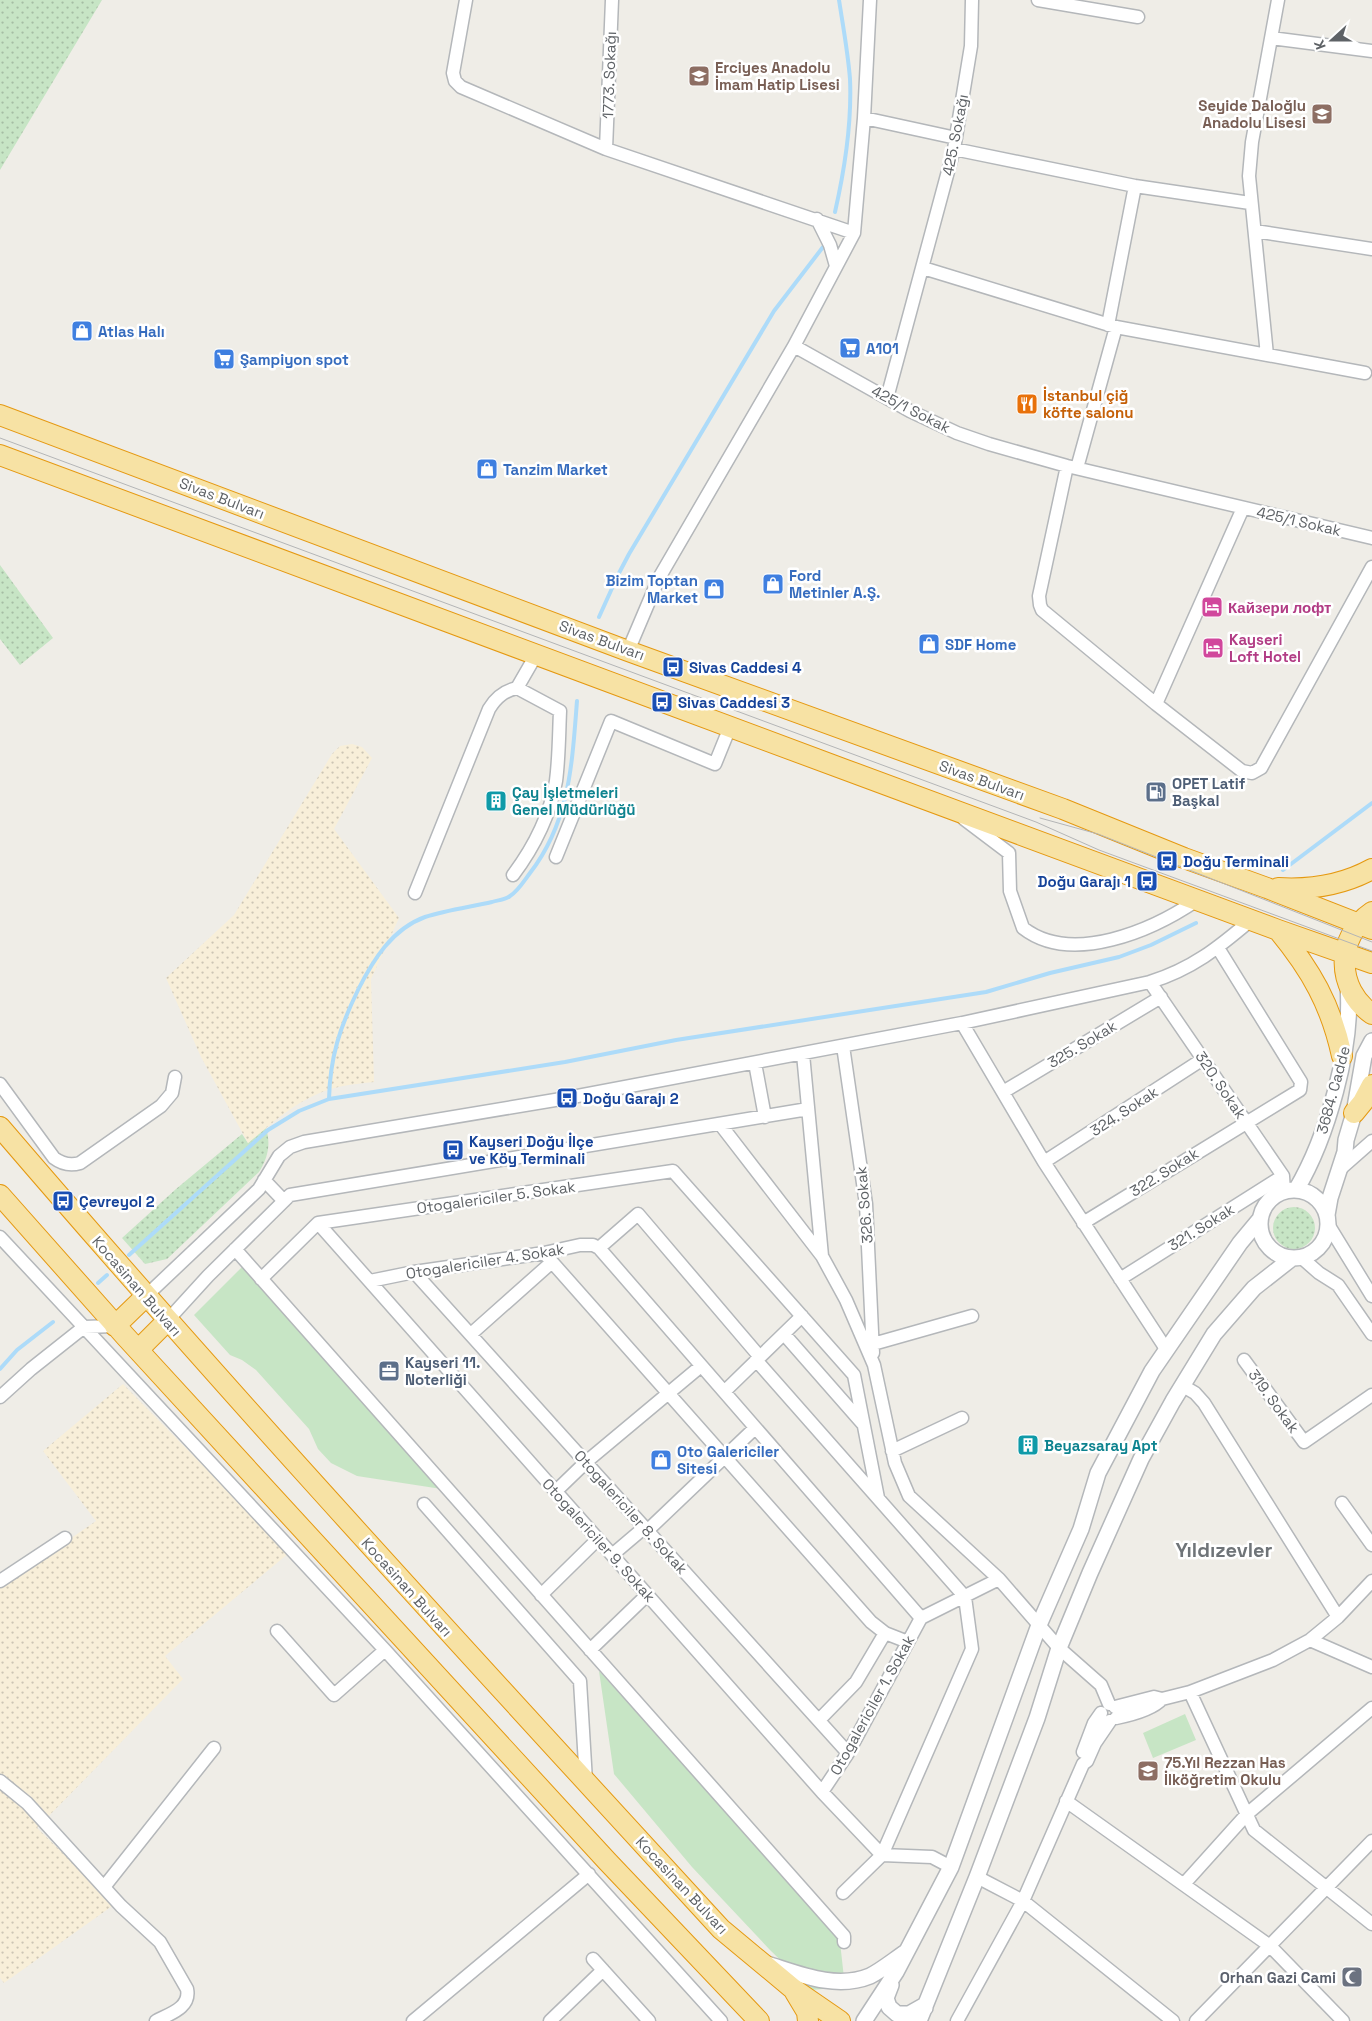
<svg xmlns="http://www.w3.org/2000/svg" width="1372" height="2021" font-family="'Space Grotesk',sans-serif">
  <defs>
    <pattern id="grass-dots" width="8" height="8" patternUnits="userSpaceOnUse" patternTransform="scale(1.25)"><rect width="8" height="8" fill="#c7e5c5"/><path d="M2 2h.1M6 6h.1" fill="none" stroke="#a5bda4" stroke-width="1.8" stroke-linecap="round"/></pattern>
    <pattern id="sand-dots" width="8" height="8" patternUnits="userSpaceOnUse" patternTransform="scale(1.25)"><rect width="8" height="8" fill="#f8efd9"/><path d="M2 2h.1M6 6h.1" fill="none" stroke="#ccc5b4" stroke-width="1.8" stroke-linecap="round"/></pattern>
  </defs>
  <rect width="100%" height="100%" fill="#efede7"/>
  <path fill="url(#grass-dots)" d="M0,0H102L0,170Z
    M0,565L53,638L20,665L0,639Z
    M266,1128C271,1144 268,1158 259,1172L167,1259L145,1264L122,1238L176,1189L242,1134L248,1143Z
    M1273 1228a21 21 0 1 1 42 0a21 21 0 1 1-42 0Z"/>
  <path fill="url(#sand-dots)" d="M352,744L362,747L372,758L334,829L399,918L371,979L374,1082C364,1083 353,1084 343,1086C305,1093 277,1119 248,1143L201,1057L166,978L234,915L332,754L340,746Z
    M123,1384L289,1553L165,1656L183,1679L37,1828L115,1904L4,1983L0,1978V1587L96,1521L43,1451Z"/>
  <path fill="#c7e5c5" d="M244,1265L448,1490L357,1476L331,1463L318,1449L309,1429L256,1370L242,1360L230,1355L194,1315Z
    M599,1671L839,1933L845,1987L811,1990L770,1950L692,1867L614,1774Z
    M1185,1714L1196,1740L1153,1758L1143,1733Z"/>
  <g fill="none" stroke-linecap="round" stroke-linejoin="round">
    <path stroke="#addbf9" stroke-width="4" d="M835,212C845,168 852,124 850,79C848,53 843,26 839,0
      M599,617L618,575L629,554L774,311L823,247
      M1283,870L1372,803
      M329,1099C330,1057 340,1027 358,990C373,960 392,929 425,917C446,910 470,907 492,902C497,900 506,900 510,896C518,891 524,881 530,873C570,821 572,764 577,701
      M129,1255L268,1130L299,1111L329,1099L565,1062L676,1040L986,992L1050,973L1119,957L1151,945L1196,923
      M98,1283L107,1275
      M0,1369L17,1350L53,1322"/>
    <g stroke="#b4b7ba" stroke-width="15">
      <path id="minor" d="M466,0L453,73L455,81L461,87L606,149L854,233
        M1038,0L1138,17
        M1271,38L1372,51
        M864,118L956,138
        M606,149L612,0
        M954,149L1135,186L1250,203
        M817,219L830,245L836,266
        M1255,231L1372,249
        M923,268L1116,327L1365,373
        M1108,325L1135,186
        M794,346L854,233L864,118L870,0
        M1267,355L1249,176L1252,142L1278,0
        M887,398L954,149L971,46L972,0
        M1067,466L1039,596L1040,605L1042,610L1156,704L1242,771L1252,773L1261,768L1372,567
        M1077,468L1116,327
        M628,651L659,578L794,346L910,411L957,433L989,444L1067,466L1372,538
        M1156,704L1243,508
        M964,819L1009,853L1010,891L1023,928C1072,966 1153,930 1197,900
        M556,857L611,721L715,764L730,727
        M513,875C534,847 550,815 556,781C559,758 559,734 560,711L517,688L536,655
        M415,893L489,709C496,697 504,691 517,688
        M1150,982L1283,1176L1284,1192
        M962,1023L1044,1162L1166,1349
        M843,1046L866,1204L873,1353
        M803,1054L822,1256L846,1300L874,1365L895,1463L909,1496L999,1579L1059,1648L1101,1685L1109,1704
        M755,1063L765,1117
        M0,1084L54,1158C62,1164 70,1166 80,1163L161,1106L172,1093L175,1077
        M1003,1092L1161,997
        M720,1124L822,1256
        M1044,1162L1203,1059
        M1338,1171L1372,1141
        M264,1180L284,1201
        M318,1223L822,1792L882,1855L932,1857L951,1867
        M318,1223L673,1171L854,1375L878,1498
        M1083,1223L1300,1090L1301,1082L1218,948
        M1329,1226L1372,1296
        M0,1237L385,1650L721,2021
        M599,1248L638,1214L760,1357
        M235,1249L844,1936V1942
        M544,1253L871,1622L885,1633L908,1642
        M1302,1258L1319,1273L1338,1285L1372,1334
        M414,1272L848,1753
        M261,1279L318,1223
        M1120,1279L1283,1176
        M370,1281L414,1272L544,1253L580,1245H593L599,1248L921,1618
        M146,1296L259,1189L279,1156L290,1147L304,1142L567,1098L962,1023L1150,982C1192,969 1218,948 1251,920
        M167,1321L208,1276L290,1195L808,1109
        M471,1334L552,1262
        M784,1334L863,1424
        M873,1344L972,1316
        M756,1360L965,1597L972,1649L882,1855L843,1893
        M1244,1360L1304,1442L1372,1395
        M1183,1386L1195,1393L1204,1403L1338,1617
        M725,1391L802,1316
        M0,1397L31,1369L84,1327L115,1326
        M892,1451L962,1418
        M556,1491L586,1462L701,1366
        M1342,1503L1372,1545
        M424,1504L580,1681L586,1781
        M648,1530L755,1428
        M612,1555L645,1527
        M0,1581L65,1538
        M541,1595L598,1539
        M921,1618L999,1579
        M277,1631L334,1695L385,1650
        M1310,1640L1372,1667
        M590,1650L647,1595
        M1190,1692L1254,1830L1372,1924
        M1115,1707L1154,1697L1162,1699L1190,1692L1273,1660L1310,1640L1338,1617L1372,1581
        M1116,1718C1131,1715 1152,1710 1162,1699
        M819,1720L856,1682L885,1633
        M1083,1752L1094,1723L1101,1713
        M0,1781L27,1803L121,1906L160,1942L187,1989C191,2008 169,2014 156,2021
        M822,1792L848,1753L921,1618
        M1066,1801L1270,1946L1343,2021
        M977,1877L1023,1901L1173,2021
        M1184,1884L1247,1814L1372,1708
        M104,1887L214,1748
        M593,1959L649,2021
        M413,2021L589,1874
        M550,2021L603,1970
        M957,2021L1023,1901L1083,1764L1087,1761L1095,1743L1110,1721
        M1196,2021L1372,1841"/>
    </g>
    <g stroke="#b4b7ba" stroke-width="18">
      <path id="tertiary" d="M1260 1224a34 34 0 1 1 68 0a34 34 0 1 1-68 0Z
        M1296,1190C1327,1138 1353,1047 1348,986
        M1327,1215L1330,1198L1345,1152L1346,1140L1354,1113L1364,1056L1372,1041
        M767,1964C799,1974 836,1990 870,1976C882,1970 894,1960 906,1952
        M891,1985L886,1998L889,2007L897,2014H909L925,2005V2008
        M864,2021L896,1972L951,1867L1039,1625L1081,1529L1098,1473L1152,1371L1240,1243L1260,1219
        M919,2021L977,1877L1037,1718L1059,1648L1090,1573L1141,1459L1173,1401L1214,1334L1254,1288L1291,1259"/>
    </g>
    <g stroke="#e59911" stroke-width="22">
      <path id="trunk" d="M0,415L628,651L1063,809L1184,858L1267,888L1372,929
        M0,455L846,770L1278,930L1372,963
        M1278,888C1311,890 1343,885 1372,869
        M1372,912C1335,937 1336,989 1372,1014
        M1278,930C1311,970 1331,1005 1342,1056
        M1354,1113L1363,1102L1372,1085
        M0,1127C234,1400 478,1664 721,1929L792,1988L840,2021
        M0,1195L126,1337L607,1861L759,2021
        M115,1326L146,1296
        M138,1350L167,1321
        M795,1992L807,2012L808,2021"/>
    </g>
    <use href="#minor" stroke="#fff" stroke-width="12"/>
    <use href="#tertiary" stroke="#fff" stroke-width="15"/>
    <use href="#trunk" stroke="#f7e2a4" stroke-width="20"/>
    <path stroke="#b4b5b6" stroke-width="1" d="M0,438L1036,822L1099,850L1372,951
      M1040,818L1098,834L1372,942"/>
  </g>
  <defs>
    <g id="school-square" transform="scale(1.125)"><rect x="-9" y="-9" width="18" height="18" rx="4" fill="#8d6e63" stroke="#fff"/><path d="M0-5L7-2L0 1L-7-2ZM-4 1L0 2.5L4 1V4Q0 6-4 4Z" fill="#fff"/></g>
    <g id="shop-square" transform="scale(1.125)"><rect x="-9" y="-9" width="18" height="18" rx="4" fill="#3f7fe0" stroke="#fff"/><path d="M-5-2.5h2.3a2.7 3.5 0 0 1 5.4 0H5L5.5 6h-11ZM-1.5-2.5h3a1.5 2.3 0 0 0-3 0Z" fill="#fff"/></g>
    <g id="supermarket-square" transform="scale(1.125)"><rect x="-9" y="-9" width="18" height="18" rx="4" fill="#3f7fe0" stroke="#fff"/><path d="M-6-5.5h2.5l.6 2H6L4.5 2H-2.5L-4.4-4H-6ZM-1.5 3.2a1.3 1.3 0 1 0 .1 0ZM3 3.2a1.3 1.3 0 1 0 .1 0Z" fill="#fff"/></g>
    <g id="restaurant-square" transform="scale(1.125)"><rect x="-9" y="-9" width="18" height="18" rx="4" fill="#e8710a" stroke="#fff"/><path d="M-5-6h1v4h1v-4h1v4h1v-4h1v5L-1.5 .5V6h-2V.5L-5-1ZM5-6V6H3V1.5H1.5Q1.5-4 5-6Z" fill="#fff"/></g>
    <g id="hotel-square" transform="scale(1.125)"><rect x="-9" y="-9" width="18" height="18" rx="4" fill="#d1479c" stroke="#fff"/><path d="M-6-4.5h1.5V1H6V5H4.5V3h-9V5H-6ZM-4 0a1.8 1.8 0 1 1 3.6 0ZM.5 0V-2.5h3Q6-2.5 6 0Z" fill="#fff"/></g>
    <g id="bus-square" transform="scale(1.125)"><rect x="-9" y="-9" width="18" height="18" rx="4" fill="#1a4fb4" stroke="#fff"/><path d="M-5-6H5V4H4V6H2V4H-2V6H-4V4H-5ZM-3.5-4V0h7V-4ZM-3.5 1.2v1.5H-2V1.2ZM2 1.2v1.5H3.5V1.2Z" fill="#fff"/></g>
    <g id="fuel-square" transform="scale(1.125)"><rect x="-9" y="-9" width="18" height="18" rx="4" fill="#5c6f8a" stroke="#fff"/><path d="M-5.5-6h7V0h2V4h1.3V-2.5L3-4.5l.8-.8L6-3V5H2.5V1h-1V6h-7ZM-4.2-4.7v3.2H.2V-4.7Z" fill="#fff"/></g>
    <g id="building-square" transform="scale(1.125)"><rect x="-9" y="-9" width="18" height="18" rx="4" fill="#0f9aa8" stroke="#fff"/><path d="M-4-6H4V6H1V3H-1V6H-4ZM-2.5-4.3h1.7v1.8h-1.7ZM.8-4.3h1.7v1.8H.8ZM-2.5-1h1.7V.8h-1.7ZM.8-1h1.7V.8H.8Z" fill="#fff"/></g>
    <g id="office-square" transform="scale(1.125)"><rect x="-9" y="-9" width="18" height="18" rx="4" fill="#5c6f8a" stroke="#fff"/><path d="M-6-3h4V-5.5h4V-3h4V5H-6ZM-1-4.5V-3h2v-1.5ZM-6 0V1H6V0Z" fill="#fff"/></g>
    <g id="mosque-square" transform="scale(1.125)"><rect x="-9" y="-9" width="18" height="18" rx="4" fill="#6b7280" stroke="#fff"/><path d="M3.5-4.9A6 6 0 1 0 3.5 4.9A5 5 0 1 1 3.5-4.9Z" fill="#fff"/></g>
  </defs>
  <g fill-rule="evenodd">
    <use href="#school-square" x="699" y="76"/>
    <use href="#school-square" x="1322" y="114"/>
    <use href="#shop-square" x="82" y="331"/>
    <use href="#supermarket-square" x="850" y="348"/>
    <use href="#supermarket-square" x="224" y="359"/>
    <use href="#restaurant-square" x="1027" y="404"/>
    <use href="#shop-square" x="487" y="469"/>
    <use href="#shop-square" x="773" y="584"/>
    <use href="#shop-square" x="714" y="589"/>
    <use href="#hotel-square" x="1212" y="607"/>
    <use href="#shop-square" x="929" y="644"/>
    <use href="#hotel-square" x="1213" y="648"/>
    <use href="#bus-square" x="673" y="667"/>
    <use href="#bus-square" x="662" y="702"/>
    <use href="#fuel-square" x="1156" y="792"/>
    <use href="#building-square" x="496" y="801"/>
    <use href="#bus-square" x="1167" y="861"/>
    <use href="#bus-square" x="1147" y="881"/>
    <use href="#bus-square" x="567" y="1098"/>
    <use href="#bus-square" x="453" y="1150"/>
    <use href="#bus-square" x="63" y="1201"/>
    <use href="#office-square" x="389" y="1371"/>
    <use href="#building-square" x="1028" y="1445"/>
    <use href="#shop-square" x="661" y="1460"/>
    <use href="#school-square" x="1148" y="1771"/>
    <use href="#mosque-square" x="1352" y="1977"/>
  </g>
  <g text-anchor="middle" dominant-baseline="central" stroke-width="5" stroke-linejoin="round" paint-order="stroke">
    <g font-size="15" font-weight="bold" fill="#785e54" stroke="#fff" text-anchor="start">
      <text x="715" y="67">Erciyes Anadolu<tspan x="715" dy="17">İmam Hatip Lisesi</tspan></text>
      <text x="1306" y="105" text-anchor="end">Seyide Daloğlu<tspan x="1306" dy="17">Anadolu Lisesi</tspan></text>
      <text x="1164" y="1762">75.Yıl Rezzan Has<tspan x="1164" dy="17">İlköğretim Okulu</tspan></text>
    </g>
    <g font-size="15" fill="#5e6266" stroke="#fff">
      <text transform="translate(609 75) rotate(-88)">1773. Sokağı</text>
      <text transform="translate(955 135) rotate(-79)">425. Sokağı</text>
      <text transform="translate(911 409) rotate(27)">425/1 Sokak</text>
      <text transform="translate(222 498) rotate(21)">Sivas Bulvarı</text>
      <text transform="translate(1299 521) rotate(13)">425/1 Sokak</text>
      <text transform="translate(602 640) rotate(20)">Sivas Bulvarı</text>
      <text transform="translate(982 780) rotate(20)">Sivas Bulvarı</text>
      <text transform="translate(1082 1044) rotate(-31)">325. Sokak</text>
      <text transform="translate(1221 1085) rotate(56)">320. Sokak</text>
      <text transform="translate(1333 1090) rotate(-75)">3684. Cadde</text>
      <text transform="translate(1124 1111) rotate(-33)">324. Sokak</text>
      <text transform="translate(1164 1172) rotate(-32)">322. Sokak</text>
      <text transform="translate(496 1197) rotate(-8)">Otogalericiler 5. Sokak</text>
      <text transform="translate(864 1205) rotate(-95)">326. Sokak</text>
      <text transform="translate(1201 1227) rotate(-32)">321. Sokak</text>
      <text transform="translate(485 1261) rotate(-9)">Otogalericiler 4. Sokak</text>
      <text transform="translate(137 1286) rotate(49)">Kocasinan Bulvarı</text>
      <text transform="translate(1274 1401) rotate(54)">319. Sokak</text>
      <text transform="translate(631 1512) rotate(48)">Otogalericiler 8. Sokak</text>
      <text transform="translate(599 1540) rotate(48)">Otogalericiler 9. Sokak</text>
      <text transform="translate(407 1587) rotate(48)">Kocasinan Bulvarı</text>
      <text transform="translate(872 1705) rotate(-61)">Otogalericiler 1. Sokak</text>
      <text transform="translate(682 1885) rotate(47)">Kocasinan Bulvarı</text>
    </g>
    <g font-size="15" font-weight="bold" fill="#366cbe" stroke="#fff" text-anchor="start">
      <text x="98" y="331">Atlas Halı</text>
      <text x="866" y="348">A101</text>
      <text x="240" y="359">Şampiyon spot</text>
      <text x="503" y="469">Tanzim Market</text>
      <text x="789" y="575">Ford<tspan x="789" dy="17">Metinler A.Ş.</tspan></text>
      <text x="698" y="580" text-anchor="end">Bizim Toptan<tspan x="698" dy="17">Market</tspan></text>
      <text x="945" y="644">SDF Home</text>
      <text x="677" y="1451">Oto Galericiler<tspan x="677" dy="17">Sitesi</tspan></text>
    </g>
    <g font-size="15" font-weight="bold" fill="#c56008" stroke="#fff" text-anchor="start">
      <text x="1043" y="395">İstanbul çiğ<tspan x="1043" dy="17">köfte salonu</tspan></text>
    </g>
    <g font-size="15" font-weight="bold" fill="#b23c85" stroke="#fff" text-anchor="start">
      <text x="1228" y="607">Кайзери лофт</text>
      <text x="1229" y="639">Kayseri<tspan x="1229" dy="17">Loft Hotel</tspan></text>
    </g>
    <g font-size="15" font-weight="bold" fill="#164399" stroke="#fff" text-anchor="start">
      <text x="689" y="667">Sivas Caddesi 4</text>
      <text x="678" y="702">Sivas Caddesi 3</text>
      <text x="1183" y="861">Doğu Terminali</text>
      <text x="1131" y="881" text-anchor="end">Doğu Garajı 1</text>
      <text x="583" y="1098">Doğu Garajı 2</text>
      <text x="469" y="1141">Kayseri Doğu İlçe<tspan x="469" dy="17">ve Köy Terminali</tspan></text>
      <text x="79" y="1201">Çevreyol 2</text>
    </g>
    <g font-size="15" font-weight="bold" fill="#4e5e75" stroke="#fff" text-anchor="start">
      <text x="1172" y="783">OPET Latif<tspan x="1172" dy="17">Başkal</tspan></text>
      <text x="405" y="1362">Kayseri 11.<tspan x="405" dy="17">Noterliği</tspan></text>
    </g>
    <g font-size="15" font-weight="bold" fill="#0d838f" stroke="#fff" text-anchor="start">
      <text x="512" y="792">Çay İşletmeleri<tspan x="512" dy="17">Genel Müdürlüğü</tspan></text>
      <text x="1044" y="1445">Beyazsaray Apt</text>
    </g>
    <g font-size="15" font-weight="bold" fill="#5b616d" stroke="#fff" text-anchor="end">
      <text x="1336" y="1977">Orhan Gazi Cami</text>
    </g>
    <g font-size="20" font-weight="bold" fill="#6f7478" stroke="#fff">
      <text x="1224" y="1550">Yıldızevler</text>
    </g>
  </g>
  <g transform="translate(1332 40) rotate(249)" stroke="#ffffff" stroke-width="4" paint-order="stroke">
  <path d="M0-4L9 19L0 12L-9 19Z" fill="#5e6266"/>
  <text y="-8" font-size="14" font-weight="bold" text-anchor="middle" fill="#5e6266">K</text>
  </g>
</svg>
